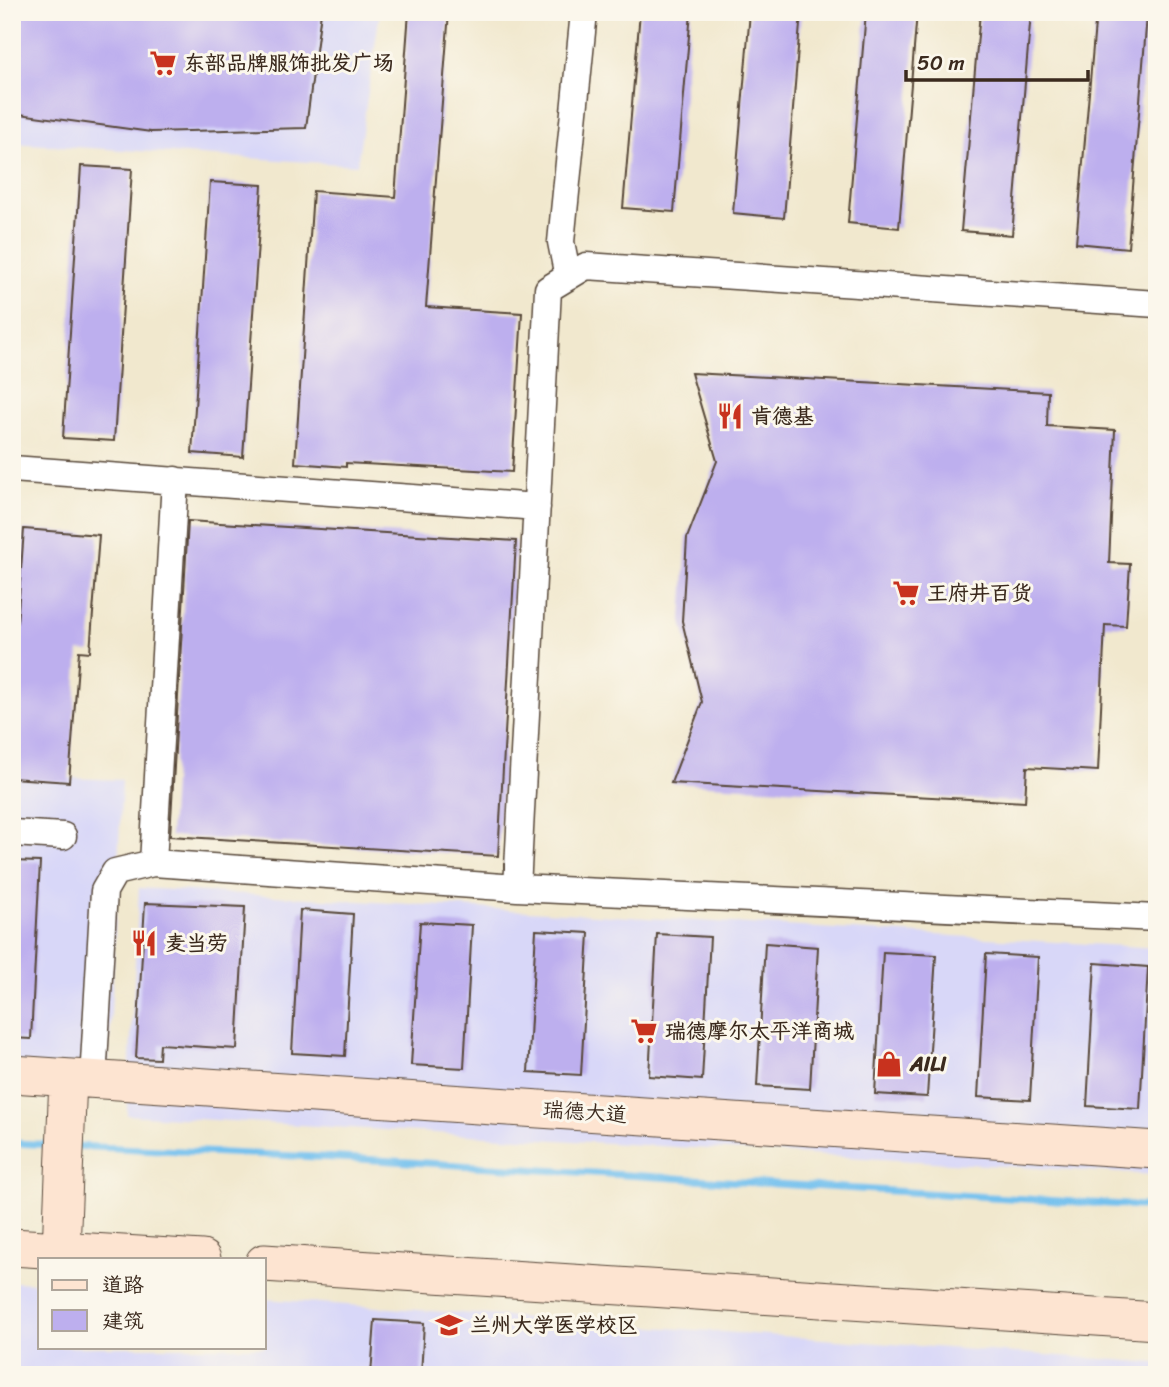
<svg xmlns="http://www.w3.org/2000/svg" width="1169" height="1387" font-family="Sriracha,'LXGW WenKai TC',sans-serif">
  <rect width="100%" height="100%" fill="#fbf7ec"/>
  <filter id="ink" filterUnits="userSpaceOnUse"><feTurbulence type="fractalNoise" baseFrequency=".0143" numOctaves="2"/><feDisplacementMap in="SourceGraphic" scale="14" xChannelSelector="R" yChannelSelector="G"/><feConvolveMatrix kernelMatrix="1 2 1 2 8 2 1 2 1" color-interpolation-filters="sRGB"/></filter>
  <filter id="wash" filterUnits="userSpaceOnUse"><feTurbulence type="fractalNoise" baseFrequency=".00686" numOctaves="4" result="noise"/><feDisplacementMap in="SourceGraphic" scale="28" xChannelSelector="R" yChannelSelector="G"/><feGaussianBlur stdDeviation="1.57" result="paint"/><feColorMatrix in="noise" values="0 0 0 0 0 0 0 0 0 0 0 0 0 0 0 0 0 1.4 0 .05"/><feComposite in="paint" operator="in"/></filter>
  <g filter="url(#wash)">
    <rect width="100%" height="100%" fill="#f1e8ce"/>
    <path fill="#d8d7f8" d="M12,12H380L357,165L12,143Z
      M12,776L122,780L107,1098L12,1094Z
      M139,888L1157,948V1175L127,1115Z
      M12,1282L40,1283V1347H264V1299L1157,1363V1375H12Z"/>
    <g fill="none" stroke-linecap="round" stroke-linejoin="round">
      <path stroke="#74c1ee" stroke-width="7" d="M12,1143L55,1145
        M74,1146L360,1159L1157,1207"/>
    </g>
    <g id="blocks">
      <path fill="#bdafee" d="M12,12H321L306,128L151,132L12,113Z
        M409,12H449L426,307L522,313L512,472L346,463V467L295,463L313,191L395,197Z
        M640,12H691L674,212L623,208Z
        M750,12H801L784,218L733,213Z
        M866,12H917L899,228L848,223Z
        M980,12H1031L1012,235L961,231Z
        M1096,12L1147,15L1128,248L1076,243Z
        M81,166L132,169L114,441L63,438Z
        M210,182L262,185L243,457L192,453Z
        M691,373L1048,392L1047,426L1115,430L1109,563L1130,564L1126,626L1105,625L1098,771L1027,767L1025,802L671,783L702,702L682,621L687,538L717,461Z
        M188,521L516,541L498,856L170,836Z
        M24,529L99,535L90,652L79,651L69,782L12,778V693Z
        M12,861L40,862L31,1039L12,1038Z
        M145,903L245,907L237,1049L160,1044L159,1059L136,1058Z
        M300,910L353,914L345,1056L292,1053Z
        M420,922L472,925L464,1068L411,1065Z
        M536,930L589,933L581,1075L528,1072Z
        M657,934L710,937L702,1080L649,1076Z
        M765,943L818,947L810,1089L757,1086Z
        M883,952L936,955L927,1097L875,1094Z
        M986,954L1038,957L1030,1100L978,1097Z
        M1095,963L1148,967L1140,1109L1087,1106Z
        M375,1320L424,1323L421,1375H371Z"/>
    </g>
  </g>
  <g filter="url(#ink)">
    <use href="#blocks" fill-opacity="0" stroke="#564638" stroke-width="2"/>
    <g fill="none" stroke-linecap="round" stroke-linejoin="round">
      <g stroke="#564638" stroke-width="29">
        <path id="street" d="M568,277L561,242L584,12
          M1157,304L586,266L548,289L517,888L1157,918
          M12,469L537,507
          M12,833L63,836
          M153,863L175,480
          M93,1080L104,891L115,872L153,863L517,888"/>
      </g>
      <g stroke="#564638" stroke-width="39">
        <path id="secondary" d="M12,1074L1157,1150
          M12,1247L202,1259
          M61,1250L68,1078
          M264,1263L1157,1321"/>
      </g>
      <use href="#street" stroke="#fff" stroke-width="26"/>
      <use href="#secondary" stroke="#fde4d1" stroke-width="37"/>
    </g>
  </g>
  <defs>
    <g id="supermarket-bare" transform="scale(2.1)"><path d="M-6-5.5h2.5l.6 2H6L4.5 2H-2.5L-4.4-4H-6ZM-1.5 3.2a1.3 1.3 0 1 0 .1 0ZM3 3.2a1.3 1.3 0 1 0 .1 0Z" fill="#c8321e" stroke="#fbf7ec" stroke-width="2.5" paint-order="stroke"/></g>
    <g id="restaurant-bare" transform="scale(2.1)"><path d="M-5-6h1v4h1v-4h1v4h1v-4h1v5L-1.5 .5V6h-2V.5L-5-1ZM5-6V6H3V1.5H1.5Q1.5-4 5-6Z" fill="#c8321e" stroke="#fbf7ec" stroke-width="2.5" paint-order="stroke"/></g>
    <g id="shop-bare" transform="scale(2.1)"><path d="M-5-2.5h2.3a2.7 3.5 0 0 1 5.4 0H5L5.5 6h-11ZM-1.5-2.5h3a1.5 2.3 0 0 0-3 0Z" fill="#c8321e" stroke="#fbf7ec" stroke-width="2.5" paint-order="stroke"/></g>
    <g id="university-bare" transform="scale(2.1)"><path d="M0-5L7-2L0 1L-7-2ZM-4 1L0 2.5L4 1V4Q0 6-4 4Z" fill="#c8321e" stroke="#fbf7ec" stroke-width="2.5" paint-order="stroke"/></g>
  </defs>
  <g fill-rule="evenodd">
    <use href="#supermarket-bare" x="163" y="63"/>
    <use href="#restaurant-bare" x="730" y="416"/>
    <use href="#supermarket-bare" x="906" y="593"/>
    <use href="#restaurant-bare" x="144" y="943"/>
    <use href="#supermarket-bare" x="644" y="1031"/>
    <use href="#shop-bare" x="889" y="1064"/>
    <use href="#university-bare" x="449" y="1325"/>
  </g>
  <g text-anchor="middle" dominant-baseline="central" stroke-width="6" stroke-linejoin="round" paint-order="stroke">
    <g font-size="21" font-weight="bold" fill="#3b2a1e" stroke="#fbf7ec" text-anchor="start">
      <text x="184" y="63">东部品牌服饰批发广场</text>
      <text x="751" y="416">肯德基</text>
      <text x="927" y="593">王府井百货</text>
      <text x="165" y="943">麦当劳</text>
      <text x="665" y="1031">瑞德摩尔太平洋商城</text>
      <text x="910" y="1064">AILI</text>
      <text x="470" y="1325">兰州大学医学校区</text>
    </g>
    <g font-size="21" fill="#3b2a1e" stroke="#fbf7ec">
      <text transform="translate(585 1112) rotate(4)">瑞德大道</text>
    </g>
  </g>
  <rect width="1169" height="1387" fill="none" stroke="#fbf7ec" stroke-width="42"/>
  <rect x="38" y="1258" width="228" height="91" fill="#fbf7ec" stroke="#aea59a" stroke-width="2"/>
  <rect x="52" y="1280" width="35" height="10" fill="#fde4d1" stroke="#aea59a" stroke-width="2"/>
  <text x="102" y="1292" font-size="21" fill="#3b2a1e">道路</text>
  <rect x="52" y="1310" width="35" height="21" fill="#bdafee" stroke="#aea59a" stroke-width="2"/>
  <text x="102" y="1328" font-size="21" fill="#3b2a1e">建筑</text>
  <path d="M906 70v10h182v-10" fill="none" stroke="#3b2a1e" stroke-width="3.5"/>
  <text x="917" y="70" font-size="21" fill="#3b2a1e" stroke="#fbf7ec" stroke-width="5" paint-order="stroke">50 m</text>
</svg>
